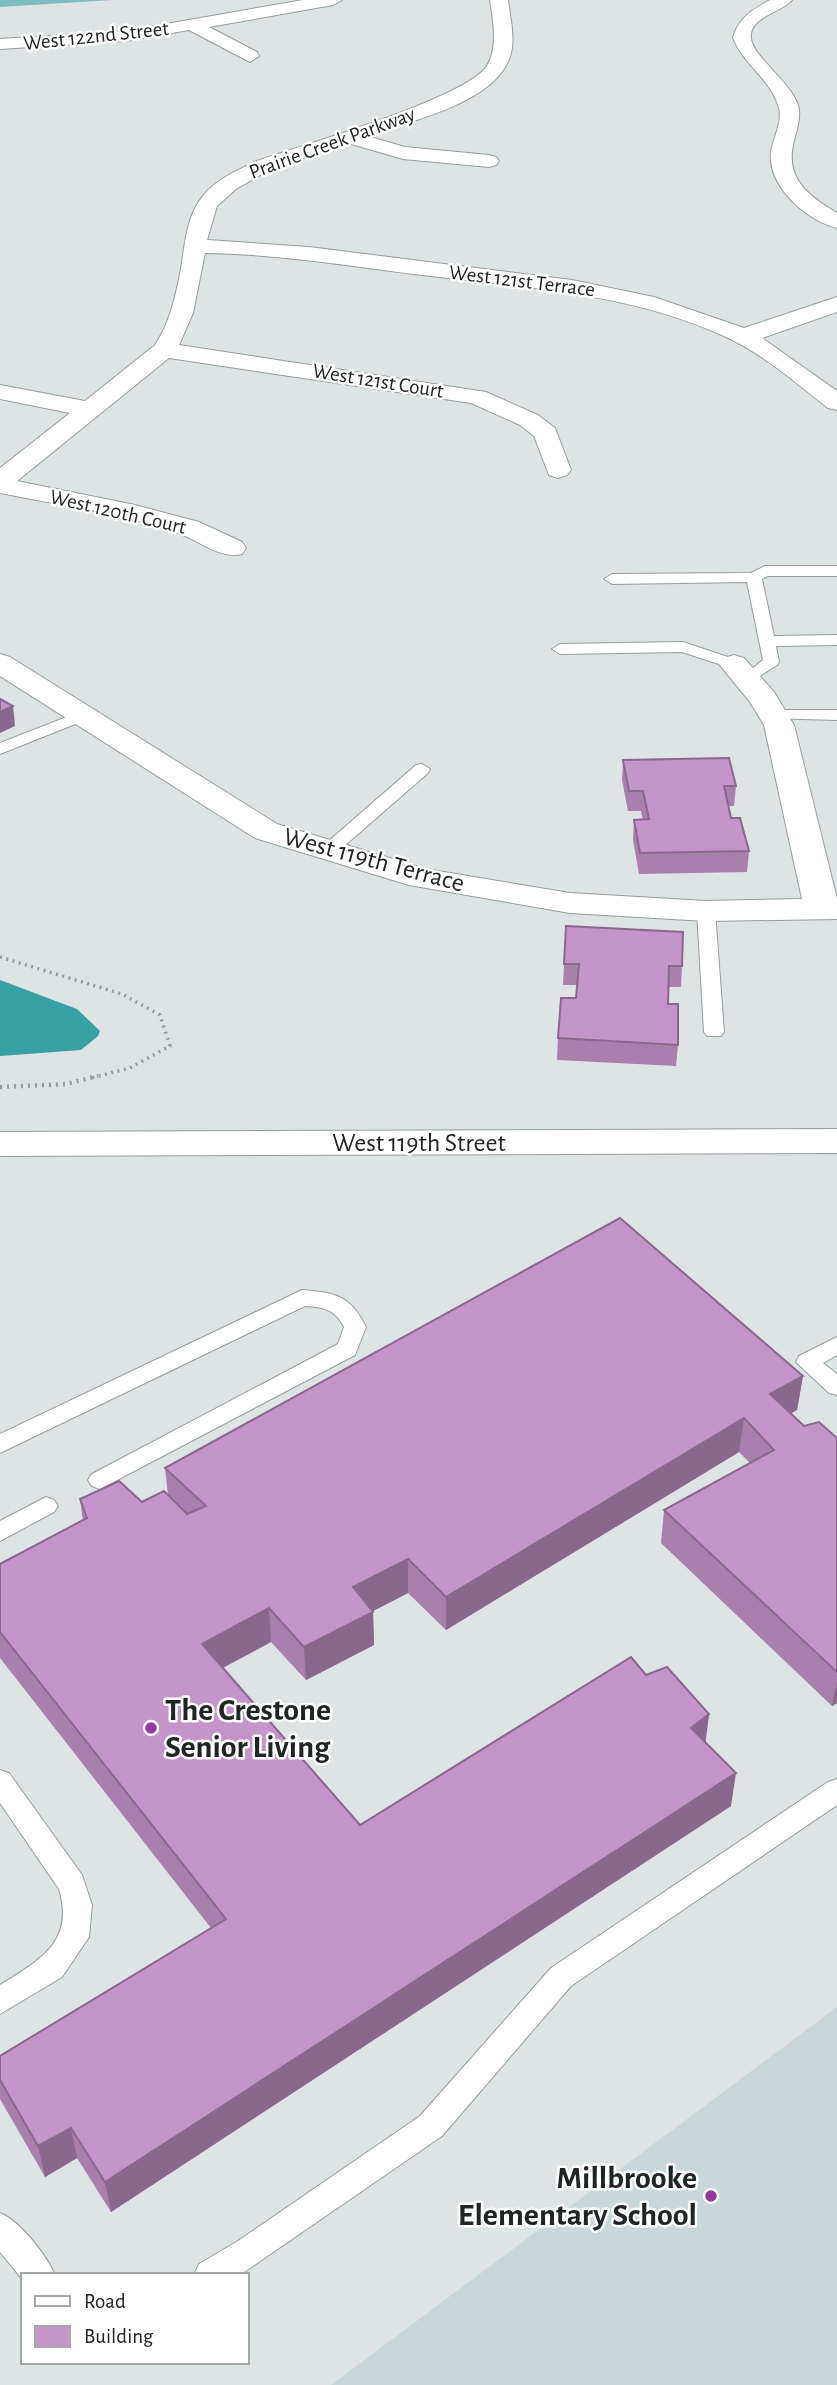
<svg xmlns="http://www.w3.org/2000/svg" width="837" height="2385" font-family="'Alegreya Sans',sans-serif">
  <rect width="100%" height="100%" fill="#dee4e4"/>
  <path fill="#c9d7d8" d="M837,2007V2385H331Z"/>
  <path fill="#7fbcbf" d="M0,0H112L0,7Z"/>
  <path fill="#36a0a5" d="M0,980L77,1009L100,1031L98,1036L81,1050L0,1056Z"/>
  <g fill="none" stroke-linecap="round" stroke-linejoin="round">
    <g stroke="#969c9c" stroke-width="2">
      <path id="service" d="M765,566H837V576H768L762,579L774,636L837,635V645L776,646L779,662L777,665L747,684L739,679L763,660L747,582L612,584L604,579L612,574L751,573Z
        M683,642L740,661L742,664L734,669L682,652L560,654L552,649L560,644Z
        M773,710H837V720L767,718L765,715Z
        M82,711L88,713L90,716L88,719L0,754V743Z
        M422,764L430,769L428,773L335,854H323L320,850L323,846L416,765Z
        M706,906L715,911L724,1032L721,1036H707L704,1032L697,911Z
        M302,1290C336,1293 350,1295 366,1327L355,1355L100,1489L92,1486L88,1480L92,1474L338,1344L344,1327C335,1309 323,1307 305,1306L0,1453V1434Z
        M837,1337V1355L823,1363L837,1374V1395L829,1393L796,1362L799,1356Z
        M46,1497L54,1500L58,1506L54,1512L0,1541V1521Z
        M0,1770L9,1773L82,1875L92,1905L89,1937L62,1977L0,2014V1985C40,1960 75,1942 59,1889L0,1803Z
        M837,1779V1805L571,1986L442,2136L240,2275H194L199,2264L238,2241L420,2116L551,1968L828,1782Z
        M0,2213C19,2220 47,2256 55,2275H23V2280L0,2252Z"/>
    </g>
    <g stroke="#969c9c" stroke-width="2">
      <path id="minor" d="M303,0H342L333,5L209,27L257,52L259,56L250,62L189,30L126,41L0,49V39L126,31Z
        M490,0H508C510,17 515,36 511,53C499,103 409,121 367,136L405,147L489,155L496,157L499,161L496,165L489,167L403,159L348,143L271,169L236,189L217,206L207,240L309,247L572,280L654,297L744,328L837,297V312L762,338L837,391V410L828,408C795,382 762,353 724,336C630,293 523,287 422,275C350,266 278,254 205,253L193,313L179,345L486,392L538,415L555,428L571,470L567,475L558,478L549,475L534,436L520,425L471,403L169,358L17,481L135,505L199,522L242,542L246,548L242,554C220,559 201,542 181,534C126,513 58,505 0,493V468L70,413L0,399V385L85,401L155,345C169,324 175,299 180,274C185,248 185,218 203,196C216,179 238,170 257,161C299,146 472,97 488,64C498,45 493,20 490,0Z
        M770,0H792C781,13 748,17 751,39C754,57 790,82 798,105C801,115 798,126 795,137C783,176 805,194 837,213V228C807,221 767,186 771,152C773,137 784,121 778,105C770,79 743,64 733,38C738,18 752,10 770,0Z
        M0,654L10,657L277,824L426,869L570,893L706,901L802,899L764,725L750,702L719,664L724,658L734,655L744,658L774,692L794,725L837,899V919L706,921L570,913L409,885L255,838L0,676Z"/>
    </g>
    <g stroke="#969c9c" stroke-width="2">
      <path id="secondary" d="M837,1129V1153L0,1156V1132Z"/>
    </g>
    <path stroke="#969b9b" stroke-width="3.5" stroke-dasharray="2 4.5" stroke-linecap="butt" d="M0,957L122,994L160,1015L170,1046L130,1068L91,1078"/>
    <path stroke="#969b9b" stroke-width="4.5" stroke-dasharray="2 5" stroke-linecap="butt" d="M0,1087L66,1084L98,1076"/>
    <use href="#service" fill="#fff" fill-rule="evenodd"/>
    <use href="#minor" fill="#fff" fill-rule="evenodd"/>
    <use href="#secondary" fill="#fff" fill-rule="evenodd"/>
  </g>
  <path fill="#a97fae" d="M623,760L736,786L734,806H728L731,818L749,851L747,872L639,874L633,840L634,820H643L641,811H628L622,780Z
    M566,926L682,966L681,987H668V1004L678,1045L676,1066L557,1060L558,1038L576,998L577,985H563Z
    M803,1376L797,1410L791,1413L804,1426L837,1438V1703L832,1706L661,1543L664,1510L750,1463L739,1452L446,1630L408,1593L373,1611L374,1645L306,1680L271,1642L223,1668L360,1825L646,1675L709,1714L705,1742L731,1806L111,2212L77,2158L45,2177L0,2099V2056L211,1928L0,1658V1564L83,1521L80,1499L142,1502L168,1495L165,1468Z"/>
  <path fill="#8a688d" d="M13,706L15,726L0,733V712Z
    M803,1376L797,1410L766,1428L770,1394Z
    M744,1418L739,1452L446,1630V1597Z
    M408,1559V1593L354,1621L353,1587Z
    M269,1608L271,1642L205,1677L202,1644Z
    M373,1612L374,1645L306,1680L304,1647Z
    M837,1680V1703L832,1706Z
    M709,1714L705,1747L691,1728Z
    M736,1773L731,1806L111,2212L105,2182Z
    M71,2128L77,2158L45,2177L38,2146Z"/>
  <path fill="#c594ca" stroke="#8a688d" stroke-width="2" d="M0,699L13,706L0,712Z
    M729,758L736,786H724L731,818H740L749,851L640,853L634,820L649,819L643,791H629L623,760Z
    M566,926L683,932L682,966H669L668,1004H678V1045L558,1038L561,998H576L579,964H564Z
    M620,1218L803,1376L770,1394L804,1426L819,1422L837,1438V1672L664,1510L774,1450L744,1418L446,1597L408,1559L353,1587L373,1612L304,1647L269,1608L202,1644L360,1825L631,1657L646,1675L667,1667L709,1714L691,1728L736,1773L105,2182L71,2128L38,2146L0,2080V2056L226,1919L0,1632V1564L87,1518L80,1499L119,1481L142,1502L164,1491L187,1514L206,1506L165,1468Z"/>
  <g fill="#9638a2" stroke="#fff" stroke-width="2.5">
    <circle cx="151" cy="1728" r="7"/>
    <circle cx="711" cy="2196" r="7"/>
  </g>
  <g text-anchor="middle" dominant-baseline="central" stroke-width="5" stroke-linejoin="round" paint-order="stroke">
    <g font-size="21" fill="#212424" stroke="#fff">
      <text transform="translate(96 36) rotate(-6)">West 122nd Street</text>
      <text transform="translate(332 143) rotate(-20)">Prairie Creek Parkway</text>
      <text transform="translate(522 281) rotate(7)">West 121st Terrace</text>
      <text transform="translate(378 381) rotate(9)">West 121st Court</text>
      <text transform="translate(118 512) rotate(13)">West 120th Court</text>
    </g>
    <g font-size="26" fill="#212424" stroke="#fff">
      <text transform="translate(374 860) rotate(15)">West 119th Terrace</text>
      <text x="419" y="1143">West 119th Street</text>
    </g>
    <g font-size="32" font-weight="bold" fill="#212424" stroke="#fff" text-anchor="start">
      <text x="165" y="1710">The Crestone<tspan x="165" dy="37">Senior Living</tspan></text>
      <text x="697" y="2178" text-anchor="end">Millbrooke<tspan x="697" dy="37">Elementary School</tspan></text>
    </g>
  </g>
  <rect x="21" y="2273" width="228" height="91" fill="#ffffff" stroke="#a6a7a7" stroke-width="2"/>
  <rect x="35" y="2296" width="35" height="10" fill="#ffffff" stroke="#a6a7a7" stroke-width="2"/>
  <text x="84" y="2308" font-size="21" fill="#212424">Road</text>
  <rect x="35" y="2326" width="35" height="21" fill="#c594ca" stroke="#a6a7a7" stroke-width="2"/>
  <text x="84" y="2343" font-size="21" fill="#212424">Building</text>
</svg>
